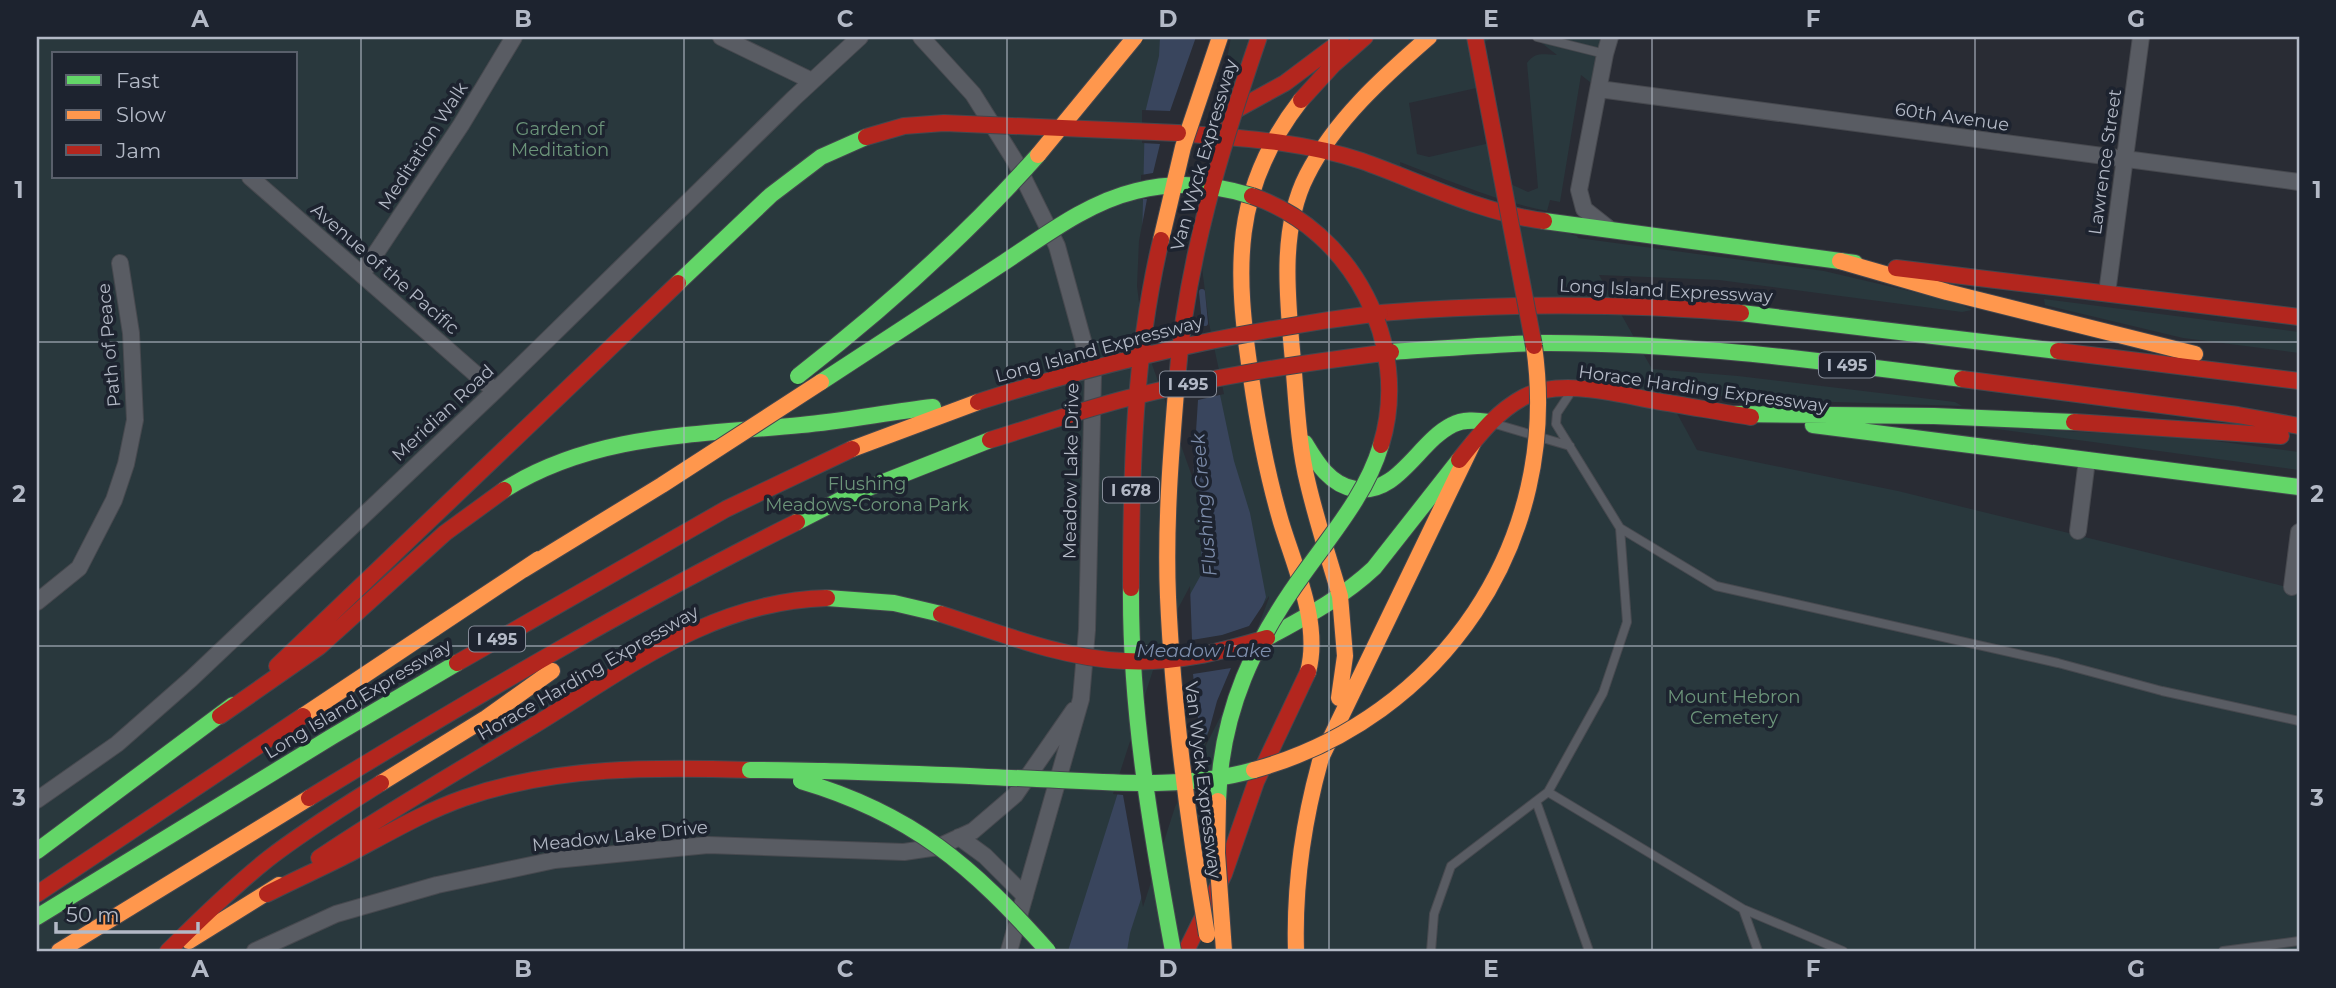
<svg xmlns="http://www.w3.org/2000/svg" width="2336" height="988" font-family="Montserrat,sans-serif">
  <rect width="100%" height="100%" fill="#292c34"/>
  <path fill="#29383d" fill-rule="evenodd" d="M37,37H1492L1472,52L1481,87L1409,103L1417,154L1429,157L1490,143L1497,178L1528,192L1538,188L1527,63C1536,51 1544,55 1557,55L1534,37H1611L1599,89L1581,75L1560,202L1550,200L1547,211C1496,201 1448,180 1400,162L1403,186L1577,236L1578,238L1824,271L1956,302L1972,310L1962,312L1719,280L1599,275L1652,369L1738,376L1955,402L1962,406L1741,399L1662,386L1697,450L1898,491L2299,590V951H37ZM54,54H296V177H54Z
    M2044,299L2299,332V353L2183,338L2045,305Z
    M1974,426L2192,438L2299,452V470Z"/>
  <path fill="#39455d" d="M1160,37H1227L1194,228L1205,324L1234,461L1250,513L1266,597L1229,691L1171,806L1130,933L1127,951H1068L1168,634L1202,573L1199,486L1147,341L1141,286L1145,113L1159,56Z"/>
  <path fill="#292c34" d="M1196,37H1231L1197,228L1209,323L1224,394L1198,400L1193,479L1144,342L1137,286L1139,241L1147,199H1141V175L1153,173L1160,144L1142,143V110L1170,111Z
    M1190,586L1192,640L1222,635L1249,626L1269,596V598L1233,692L1204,749L1217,701L1231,668L1193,674L1202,754L1175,807L1143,907L1123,795L1113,794L1165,633Z"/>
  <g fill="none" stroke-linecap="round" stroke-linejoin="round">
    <path stroke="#39455d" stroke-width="6" d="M1202,292L1205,323"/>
    <g stroke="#47494f" stroke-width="10">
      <path id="lane" d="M1537,37L1605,54
        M1492,423L1570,446
        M1620,528L1716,586L2058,663L2162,691L2299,721
        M1548,792L1743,909L1843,951
        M1536,801L1589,951
        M1743,909L1758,951
        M1431,951L1434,914L1451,866L1548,792L1603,693L1627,622L1620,528L1556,424L1557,413L1571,392
        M2223,951L2299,941"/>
    </g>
    <g stroke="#47494f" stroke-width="18">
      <path id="street" d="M721,37L812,81
        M921,37L973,94L1015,161L1057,246L1093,377L1087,630L1081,699L1009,951
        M1599,89L2299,182
        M250,177L495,391
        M1608,228L1584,209L1579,190L1605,54L1610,37
        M362,274L461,125L514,37
        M2107,293L2141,37
        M2078,531L2087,460
        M2292,587L2299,532
        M37,602L79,568L114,500L126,464L135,420L131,333L120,263
        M37,800L117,744L191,679L495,391L794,98L860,37
        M959,837L985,856L1025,896
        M255,951L336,914L437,885L555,860L708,845L904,852L938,847L973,831L1015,795L1074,710"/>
    </g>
    <g stroke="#44474e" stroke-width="18">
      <path id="fast" d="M1544,221L1855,263
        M678,283L771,195L821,157L866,137
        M1741,313L2058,351
        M1391,352C1440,349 1490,344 1539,343C1681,342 1822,361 1962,379
        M1735,414L1934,416L2074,422
        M1813,425L2299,487
        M1305,443C1317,463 1330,485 1355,489C1398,496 1418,442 1452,425C1463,419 1476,420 1489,422
        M504,490C594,433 699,435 801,425C845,421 889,412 933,407
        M797,522L848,496L990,440
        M827,598L894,603L941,614
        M1267,638C1305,617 1342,598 1374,568L1459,460
        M37,851L233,705
        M37,917L333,736L457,663"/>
    </g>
    <g stroke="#44474e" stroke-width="18">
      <path id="slow" d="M1301,100C1231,190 1235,270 1251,377C1258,427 1267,474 1281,522C1295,568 1321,624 1308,672
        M1840,261L1947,292L2195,354
        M852,449L978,402
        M1340,596C1329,559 1317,522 1308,484C1299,448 1297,410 1294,373C1289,311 1277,233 1307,175C1335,120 1383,77 1429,37
        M1339,698L1345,656L1340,596
        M303,716L435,628
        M381,783L486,718L552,671
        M189,941L279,885
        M59,951L309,798
        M1296,951C1294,885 1303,822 1321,758L1473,443"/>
    </g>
    <g stroke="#44474e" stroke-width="18">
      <path id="jam" d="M1301,100L1333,65L1365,37
        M1223,117L1285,83L1341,41
        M1178,133C1241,138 1302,141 1362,161C1421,182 1481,213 1544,221
        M1896,268L2299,317
        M1380,313C1501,303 1621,303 1741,313
        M2058,351L2299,381
        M1962,379L2238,415L2299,426
        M2074,422L2281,436
        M1459,460C1479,435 1496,412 1524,397C1560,378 1617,394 1656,401C1688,406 1719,412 1751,417
        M457,663L726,509L852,449
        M277,666L678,283
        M220,716L319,647L445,533L504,490
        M309,798C468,701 630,605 797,522
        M319,858C387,812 458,771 528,729C624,671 710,601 827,598
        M37,894L303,716
        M267,894C294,880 322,868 349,854C387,834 424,812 464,798C556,766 654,767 750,770
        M168,951C200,919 233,887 268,859C304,831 343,807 381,783
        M1186,951L1224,874L1256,782L1308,672"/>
    </g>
    <use href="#lane" stroke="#595c63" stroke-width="8"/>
    <use href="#street" stroke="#595c63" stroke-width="16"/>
    <use href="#fast" stroke="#63d668" stroke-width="16"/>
    <use href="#slow" stroke="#ff974d" stroke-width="16"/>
    <use href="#jam" stroke="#b3261e" stroke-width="16"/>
    <g stroke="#44474e" stroke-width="18" stroke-linecap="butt">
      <path id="fast-bridge" d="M798,376C884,309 965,237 1038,155
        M821,382C880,343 940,304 1000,265C1043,237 1086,203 1136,191C1175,181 1214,184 1252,196
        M1131,588C1130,710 1151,831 1173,951
        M750,770C846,770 941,775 1037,779C1109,782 1183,790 1254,770
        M801,781C913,814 972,866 1048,951
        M1218,801C1221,710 1254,641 1307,569C1335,530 1367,492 1381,445"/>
    </g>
    <g stroke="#44474e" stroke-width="18" stroke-linecap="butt">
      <path id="slow-bridge" d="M1038,155L1135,37
        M1161,240L1183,147L1220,37
        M1177,380C1171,452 1165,525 1168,597C1173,711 1188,823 1207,935
        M523,570L662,485L821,382
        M435,628L539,559
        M1254,770C1442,718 1562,541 1534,346
        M1218,801L1217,853L1224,951"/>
    </g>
    <g stroke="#44474e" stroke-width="18" stroke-linecap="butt">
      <path id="jam-bridge" d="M1475,37L1534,346
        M866,137L904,126L944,123L1178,133
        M1252,196C1352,230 1412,344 1381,445
        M1177,380C1186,262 1221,148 1259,37
        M978,402C1110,360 1243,330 1380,313
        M990,440C1036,426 1081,410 1128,398C1214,376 1303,363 1391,352
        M1131,588C1131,472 1134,354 1161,240
        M941,614C1000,633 1061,658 1124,661C1173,664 1220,652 1267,638"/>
    </g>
    <use href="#fast-bridge" stroke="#63d668" stroke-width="16"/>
    <use href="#slow-bridge" stroke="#ff974d" stroke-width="16"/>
    <use href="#jam-bridge" stroke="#b3261e" stroke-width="16"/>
  </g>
  <path fill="none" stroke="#b3b9c6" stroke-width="2" stroke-opacity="0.55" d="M361,37V951M684,37V951M1007,37V951M1329,37V951M1652,37V951M1975,37V951M37,342H2299M37,646H2299"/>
  <g text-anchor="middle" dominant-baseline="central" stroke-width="7" stroke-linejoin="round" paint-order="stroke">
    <g fill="#1d232f" stroke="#868c99" stroke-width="2">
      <rect x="1819" y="352.5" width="56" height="25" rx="5"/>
      <rect x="1160" y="371.5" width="56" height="25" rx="5"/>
      <rect x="1103" y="477.5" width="56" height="25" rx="5"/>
      <rect x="469" y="626.5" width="56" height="25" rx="5"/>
    </g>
    <g font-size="16" font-weight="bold" fill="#b3b9c6">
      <text x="1847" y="365">I 495</text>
      <text x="1188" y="384">I 495</text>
      <text x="1131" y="490">I 678</text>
      <text x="497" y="639">I 495</text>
    </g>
    <g font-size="18" fill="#b3b9c6" stroke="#1d232f">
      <text transform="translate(1952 117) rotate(8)">60th Avenue</text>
      <text transform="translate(423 146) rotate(-57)">Meditation Walk</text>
      <text transform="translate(1204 155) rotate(-74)">Van Wyck Expressway</text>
      <text transform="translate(2105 162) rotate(-82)">Lawrence Street</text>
      <text transform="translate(385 269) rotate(41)">Avenue of the Pacific</text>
      <text transform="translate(1666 291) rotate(3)">Long Island Expressway</text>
      <text transform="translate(109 345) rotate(-95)">Path of Peace</text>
      <text transform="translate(1099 349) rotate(-15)">Long Island Expressway</text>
      <text transform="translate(1703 389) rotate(8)">Horace Harding Expressway</text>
      <text transform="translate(443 413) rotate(-43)">Meridian Road</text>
      <text transform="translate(1071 471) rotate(-89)">Meadow Lake Drive</text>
      <text transform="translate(588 673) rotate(-30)">Horace Harding Expressway</text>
      <text transform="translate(358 699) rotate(-31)">Long Island Expressway</text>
      <text transform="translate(1203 780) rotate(83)">Van Wyck Expressway</text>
      <text transform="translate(620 836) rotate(-6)">Meadow Lake Drive</text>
    </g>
    <g font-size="18" fill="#6c957a" stroke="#1d232f">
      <text x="560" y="129">Garden of<tspan x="560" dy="21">Meditation</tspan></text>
      <text x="867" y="484">Flushing<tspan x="867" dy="21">Meadows-Corona Park</tspan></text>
      <text x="1734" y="697">Mount Hebron<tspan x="1734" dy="21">Cemetery</tspan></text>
    </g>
    <g font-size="19" font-style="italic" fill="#7d8dab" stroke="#1d232f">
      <text transform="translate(1204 505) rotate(-95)">Flushing Creek</text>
      <text x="1204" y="650">Meadow Lake</text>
    </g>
  </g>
  <rect width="2336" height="988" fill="none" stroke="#1d232f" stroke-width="77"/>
  <rect x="52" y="52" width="245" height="126" fill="#1d232f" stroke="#595f6b" stroke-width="2"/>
  <rect x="66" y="75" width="35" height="10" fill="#63d668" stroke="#595f6b" stroke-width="2"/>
  <text x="116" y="88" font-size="21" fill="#b3b9c6">Fast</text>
  <rect x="66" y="110" width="35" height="10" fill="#ff974d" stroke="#595f6b" stroke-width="2"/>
  <text x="116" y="122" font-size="21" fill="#b3b9c6">Slow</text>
  <rect x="66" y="145" width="35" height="10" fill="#b3261e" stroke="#595f6b" stroke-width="2"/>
  <text x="116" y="158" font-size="21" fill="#b3b9c6">Jam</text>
  <path d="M56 922v10h142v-10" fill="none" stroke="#b3b9c6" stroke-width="3.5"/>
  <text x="66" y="922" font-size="21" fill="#b3b9c6" stroke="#1d232f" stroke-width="5" paint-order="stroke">50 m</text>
  <rect x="38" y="38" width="2260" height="912" fill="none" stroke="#b3b9c6" stroke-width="2.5"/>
  <g font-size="23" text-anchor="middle" font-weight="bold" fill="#b3b9c6">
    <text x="200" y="27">A</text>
    <text x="523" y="27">B</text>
    <text x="845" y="27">C</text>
    <text x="1168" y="27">D</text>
    <text x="1491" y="27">E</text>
    <text x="1813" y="27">F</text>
    <text x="2136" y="27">G</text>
    <text x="19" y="198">1</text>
    <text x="2317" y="198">1</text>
    <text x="19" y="502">2</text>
    <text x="2317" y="502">2</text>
    <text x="19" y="806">3</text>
    <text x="2317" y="806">3</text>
    <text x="200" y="977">A</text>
    <text x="523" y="977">B</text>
    <text x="845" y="977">C</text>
    <text x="1168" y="977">D</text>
    <text x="1491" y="977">E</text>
    <text x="1813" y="977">F</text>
    <text x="2136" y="977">G</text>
  </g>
</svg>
